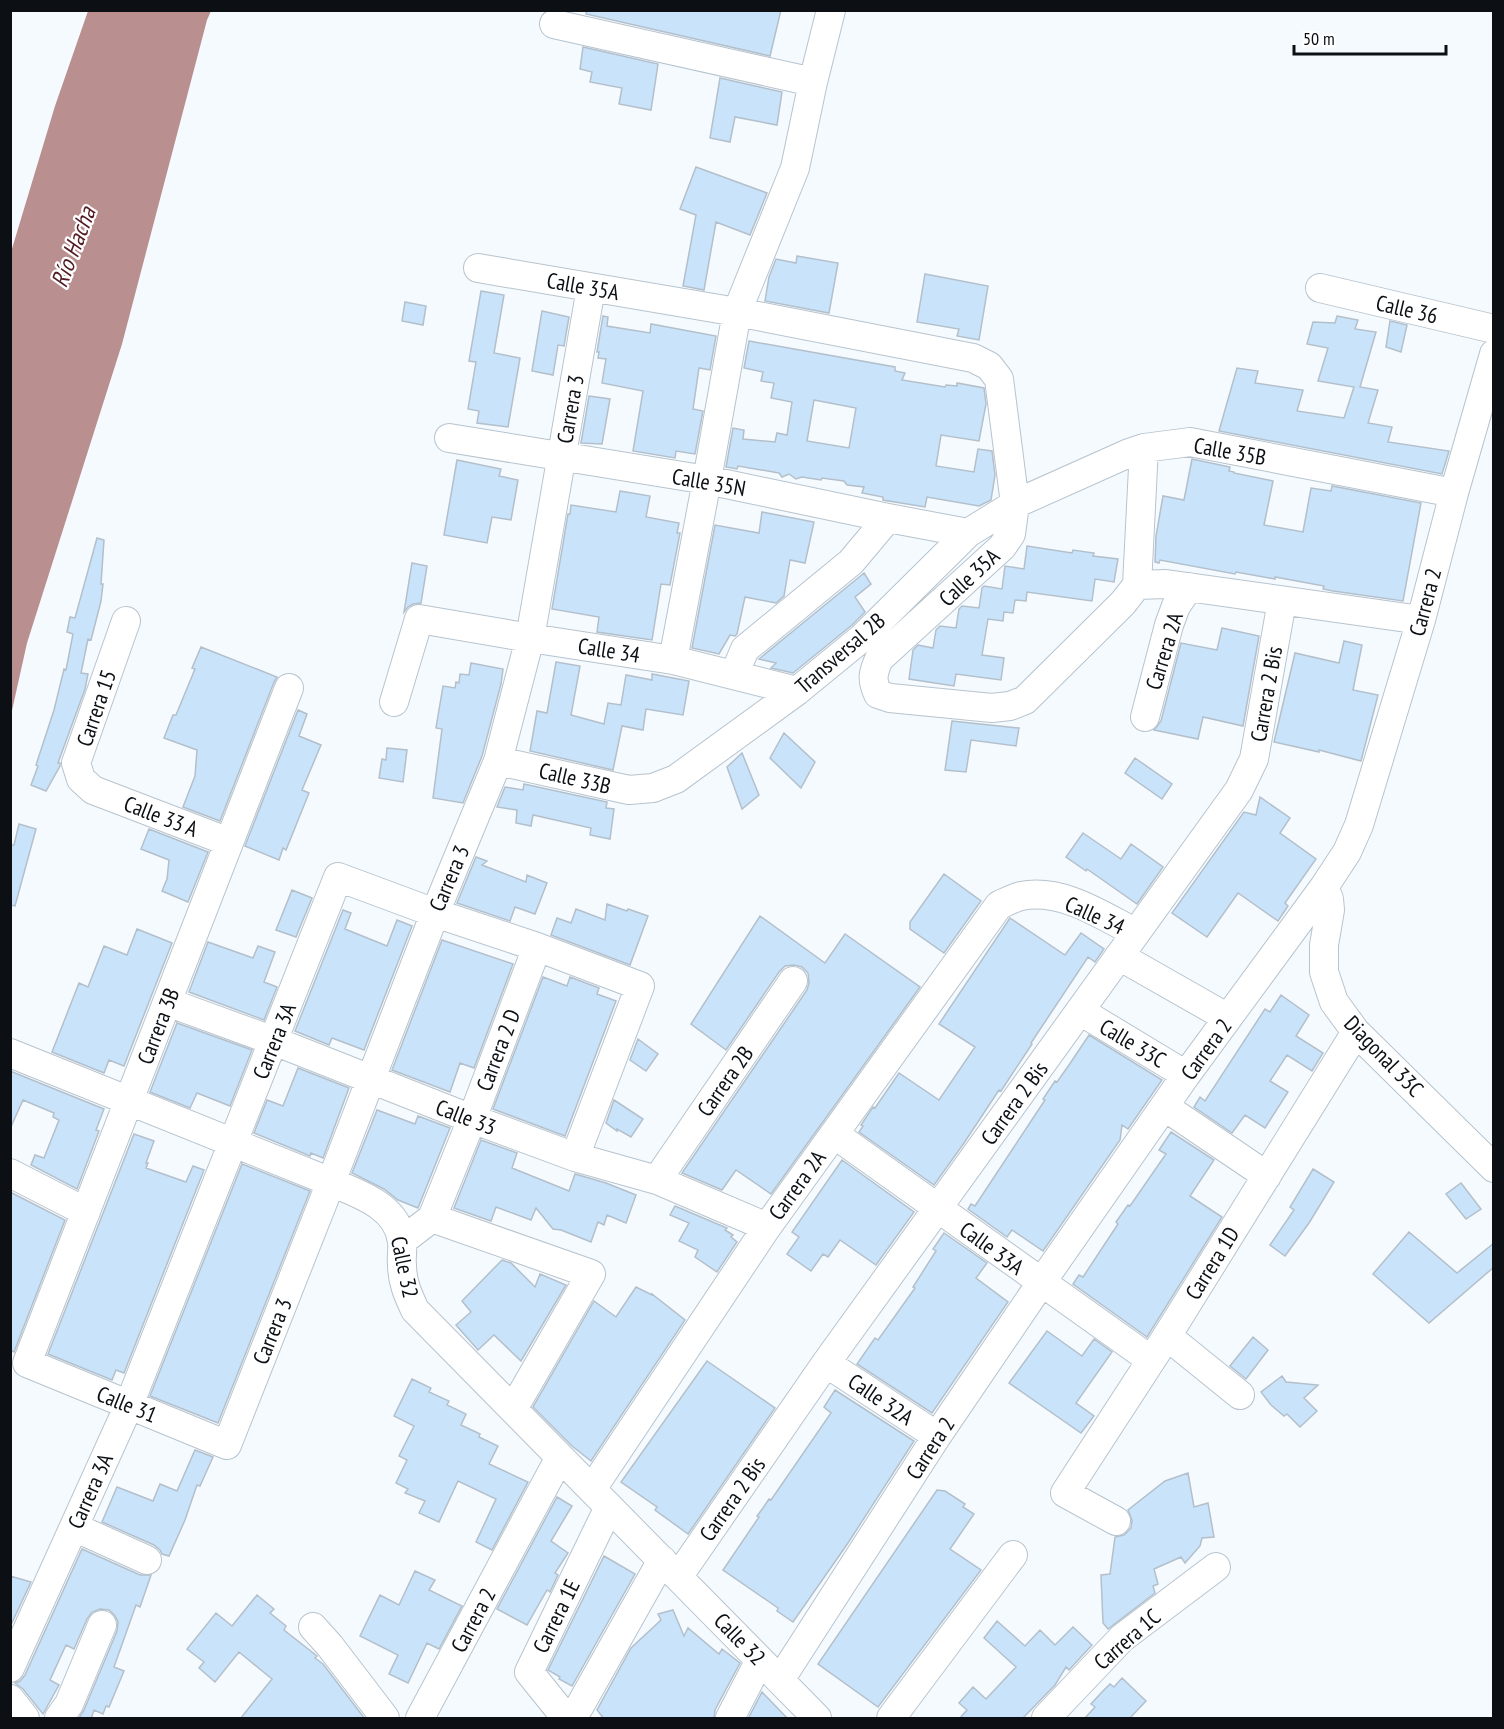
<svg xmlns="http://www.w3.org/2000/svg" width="1504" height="1729" font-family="'PT Sans Narrow',sans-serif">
  <rect width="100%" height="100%" fill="#f5faff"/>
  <path fill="#b98f90" d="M88,11H211L207,20L122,344L27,643L11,715V252L55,106Z"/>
  <path fill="#c9e4fa" stroke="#b3bfca" stroke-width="1.5" fill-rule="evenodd" d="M587,10H781L770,56L586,14Z
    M583,47L658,64L651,110L619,104L622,88L590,82L592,72L580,69Z
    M720,78L782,92L777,125L735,117L730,142L710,138Z
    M696,167L767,193L750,235L716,222L704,290L683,286L696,215L680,209Z
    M797,256L838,263L829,313L765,301L769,277L776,259L796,263Z
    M925,274L988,286L979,340L957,336L959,329L917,322Z
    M481,291L504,295L494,353L520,358L508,427L477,423L479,411L468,409L476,362L469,361Z
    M405,302L426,306L423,325L402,321Z
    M542,311L569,317L564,346L558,345L553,375L532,371Z
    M603,316L608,317L607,326L650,333L651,324L716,336L710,370L699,368L693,409L703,411L695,454L676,451L675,458L633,451L643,391L602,383L606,359L598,358L599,352H597Z
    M1337,316L1358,320L1355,329L1376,332L1360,387L1378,390L1368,423L1392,427L1388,442L1449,451L1442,474L1219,431L1237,368L1258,371L1255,383L1303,390L1297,411L1344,418L1354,387L1318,381L1328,348L1307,344L1313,322L1335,323Z
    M1390,321L1407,325L1401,352L1386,347Z
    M749,341L895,367V371L905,373L902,380L945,387L946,385L957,386V383L984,388L986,404L979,441L941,435L936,466L974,472L978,449L992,451L995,475L991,500L979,506L927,497L925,507L883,500V497L862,493L864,487L847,485L844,481L822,478L821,480L802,477L796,479L789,474L782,477L779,473L738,466L737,469L726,467L733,428L744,430L743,439L775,442L777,433L787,435L792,402L771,398L774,383L761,381L763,372L744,368ZM814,400L856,408L849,448L807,441Z
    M589,396L610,399L602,444L581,443Z
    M1192,459L1230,467L1229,471L1234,472V473L1273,481L1264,525L1303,532L1311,488L1331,491L1332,486L1421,503L1403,601L1333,591L1323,589L1324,586L1275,577V579L1236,572L1235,574L1160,560L1159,563L1155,562L1156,536L1163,496L1184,500Z
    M457,460L501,469L499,476L518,480L511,520L492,517L487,543L444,535Z
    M620,491L650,496L646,517L679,523L677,533H680L670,585L661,584L652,640L597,632L599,617L552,609L568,514H570L571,505L616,512Z
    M762,512L814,522L805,563L790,560L784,596L776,603L745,597L737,634L735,636L730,635L719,654L692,648L715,525L759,533Z
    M97,538L104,540L101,584H103L101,601L91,640L88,639L81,673L88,674L85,689L58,763H60V766L46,791L31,785L38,766L36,765L54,710L64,669L66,670L73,634L67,632L70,617L75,618Z
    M1027,546L1072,553L1073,550L1094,553L1093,556L1118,559L1114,582L1095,579L1092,601L1027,592L1026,601L1015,600L1013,613L1004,612L1003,621L988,619L982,655L1004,658L1001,680L956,674L954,686L909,679L913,650L918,645L933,648L936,630L940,626L956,628L959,609L962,606L979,608L982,588L984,586L1002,589L1005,566L1024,569Z
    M412,563L427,566L421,603L413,604L408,607L404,612Z
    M864,573L871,584L855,597L865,612L852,625L793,673L771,668L776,663L759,659Z
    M1222,628L1259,636L1243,726L1203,717L1198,739L1154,730L1161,721L1181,643L1217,650Z
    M1344,641L1362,645L1353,690L1378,695L1361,761L1319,750V752L1274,742L1295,653L1339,663Z
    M201,647L277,677L274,682L220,821L183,807L195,776L197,750L164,738L173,715H176L195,669L192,668Z
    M556,662L580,666L571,715L604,724L608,703L621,705L626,675L652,680V674L689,681L683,715L646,709L643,730L622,726L613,770L530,751L537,711L547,713Z
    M471,663L503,669L501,684L482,756L463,803L433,798L442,729L436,728L443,686L455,688L456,682L459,683L460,674L469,675Z
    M298,710L307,714L299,736L321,745L302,790L309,793L286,850L283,848L279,860L245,846Z
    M952,721L1019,728L1016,746L971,740L966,772L945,770Z
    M784,733L815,762L801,788L770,758Z
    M387,748L407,750L403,782L379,778L382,759L386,760Z
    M742,753L759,795L742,809L727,767Z
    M1135,758L1172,784L1162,799L1125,773Z
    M524,784L607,802L606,808L614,809L610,839L590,835L591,828L533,815L531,826L516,823L517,810L497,807L505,787L523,790Z
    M1260,797L1290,818L1280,833L1316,859L1285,903L1288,906L1278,921L1238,893L1207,937L1172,913L1244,812L1256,815Z
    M19,824L36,829L15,906L10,905V845H14Z
    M149,829L208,852L188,902L162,891L167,879L169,860L141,849Z
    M1083,833L1121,859L1131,844L1163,867L1137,904L1087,869L1086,871L1066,857Z
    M476,857L487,861L482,865L526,882L527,875L547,883L535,914L515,907L510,921L457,903Z
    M944,874L981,901L944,953L910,929V922Z
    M292,890L312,898L296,937L276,930Z
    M607,904L627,911L628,909L648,916L630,965L551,935L557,918L571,923L576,909L605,920Z
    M343,910L351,913L345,929L387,946L397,920L412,926L364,1050L332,1038L329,1045L295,1031Z
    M760,916L825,963L845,934L920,987L771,1194L736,1170L722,1190L682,1173L807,990L809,983L808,973L802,967L794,965L785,966L779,972L726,1050L691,1024Z
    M1010,918L1065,955L1081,933L1104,949L1095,962L1088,957L1031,1043L1032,1044L1001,1091L999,1090L964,1143L934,1185L859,1132L863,1126L861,1125L873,1107L875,1108L899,1073L939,1100L975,1047L939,1024Z
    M137,929L172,943L124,1066L109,1060L104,1073L52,1052L79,983L88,987L104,946L127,955Z
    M442,940L513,964L474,1068L460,1063L450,1092L392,1070Z
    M208,942L253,958L258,946L275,952L264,982L277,987L264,1020L189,992Z
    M543,977L567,986L570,977L599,988L597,994L616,1001L565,1136L493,1109Z
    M1281,995L1309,1015L1296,1036L1323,1053L1312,1071L1287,1055L1270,1081L1288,1092L1265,1128L1245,1115L1232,1133L1194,1107L1200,1097L1205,1101L1265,1009L1270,1012Z
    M177,1023L252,1050L230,1106L197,1093L190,1108L150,1092Z
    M1089,1035L1162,1080L1128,1129L1122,1125L1120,1140L1043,1251L1012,1230L1007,1237L968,1209L971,1204L975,1206L1045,1100L1043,1099L1055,1081L1057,1082L1069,1065Z
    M638,1039L658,1054L646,1071L630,1060Z
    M298,1068L349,1088L323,1158L311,1153L310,1156L254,1133L267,1100L283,1106Z
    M10,1071L104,1109L96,1130L99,1131L77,1189L31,1165L35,1155L44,1158L59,1120L53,1117L54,1113L23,1100L10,1129Z
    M614,1100L643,1119L631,1137L617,1129V1131L606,1123Z
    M377,1110L415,1124L418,1116L450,1128L418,1208L398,1200L384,1189L352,1173Z
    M1171,1132L1214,1160L1190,1196L1222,1217L1147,1337L1073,1284L1079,1275L1083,1277L1118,1224L1116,1222L1128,1205L1130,1206L1166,1154L1159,1150Z
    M134,1134L154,1141L146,1163H148L146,1168L186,1182L193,1166L204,1170L124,1373L116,1370L112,1380L48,1354Z
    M481,1140L517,1153L512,1168L569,1191L575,1174L606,1183L636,1195L626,1223L607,1215L604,1225L598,1222L591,1242L561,1230L553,1229L536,1208L531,1220L496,1207L491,1221L454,1208Z
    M842,1160L914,1212L876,1265L840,1240L828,1257L823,1254L811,1271L787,1254L799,1237L792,1232Z
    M242,1164L310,1191L218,1423L150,1396Z
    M1313,1169L1334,1182L1309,1223L1285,1256L1270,1245L1294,1210L1290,1207Z
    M1461,1183L1481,1209L1466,1219L1446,1194Z
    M10,1192L65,1220L14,1352L10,1350Z
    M675,1206L727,1228L725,1230L733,1235L731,1237L737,1242L717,1272L695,1257L698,1250L679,1241L689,1223L670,1215Z
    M1409,1232L1457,1273L1494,1243V1267L1429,1323L1373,1274Z
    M944,1233L987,1263L976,1278L1008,1302L932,1413L857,1364L875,1338L878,1340L915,1288L913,1287L936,1251L933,1249Z
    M502,1260L511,1263L535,1287L540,1274L566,1285L521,1361L494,1335L478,1350L456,1325L471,1312L462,1301Z
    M636,1287L652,1295V1294L685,1320L591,1461L572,1446L533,1407L594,1301L616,1317Z
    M1047,1331L1082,1356L1094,1339L1112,1352L1076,1403L1094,1416L1081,1433L1009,1383Z
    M1253,1337L1268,1350L1246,1379L1230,1366Z
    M707,1361L775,1408L688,1534L655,1510L657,1507L621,1482Z
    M1282,1376L1286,1382L1318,1385L1304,1398L1317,1411L1300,1427L1287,1414L1284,1416L1271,1405L1261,1392Z
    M412,1379L431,1388L429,1392L449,1401L447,1405L466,1414L461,1425L480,1434L479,1437L498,1446L489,1464L528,1482L492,1550L476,1542L496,1499L458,1481L439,1522L419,1513L425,1501L405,1493L408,1489L396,1483L407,1460L399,1456L414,1426L394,1416Z
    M835,1390L914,1441L848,1543L793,1622L777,1611L778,1608L723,1570L759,1517L757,1516L763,1508L769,1499L771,1500L831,1413L824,1407Z
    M195,1450L213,1457L200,1486L197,1485L185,1520L169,1556L162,1554L160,1550L154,1545L102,1522L117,1487L153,1501L160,1484L177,1491Z
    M1188,1473L1194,1507L1208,1503L1214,1537L1202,1538L1200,1546L1185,1563L1181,1557L1154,1569L1158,1584L1153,1586L1155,1593L1108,1629L1103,1623L1101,1575L1110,1574L1115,1537L1124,1535L1131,1528L1132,1520L1128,1510L1165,1481Z
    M937,1490L945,1491L965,1504L963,1507L974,1514L950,1549L981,1570L878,1707L818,1664Z
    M557,1497L572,1506L551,1541L568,1553L555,1573L558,1575L550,1592L547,1590L527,1625L497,1609Z
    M82,1549L140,1575H151L140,1607L136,1605L114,1667L124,1671L109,1707L106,1706L103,1714L94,1710L91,1719L79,1718L84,1710L117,1631L118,1622L115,1616L109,1610L100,1609L92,1612L87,1619L74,1649L66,1645L50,1680L59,1685L43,1714L23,1689L15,1683L20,1681L25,1675Z
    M604,1556L635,1574L572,1686L559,1679L560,1677L548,1670Z
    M415,1571L435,1580L429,1590L462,1606L439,1649L427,1643L408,1683L389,1674L398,1655L360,1636L380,1595L399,1605Z
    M10,1576L31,1582L10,1627Z
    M257,1595L274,1609L270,1613L286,1626L284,1630L317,1656L315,1658L323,1664L365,1719H240L272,1679L239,1652L215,1682L199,1668L204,1662L187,1649L216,1613L232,1626Z
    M673,1610L684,1636L688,1628L719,1654L722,1649L740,1663L715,1710L714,1719H604L597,1710L631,1648L661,1620L658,1614Z
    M997,1621L1025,1646L1040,1630L1055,1645L1073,1627L1092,1645L1069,1670L1066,1667L1055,1685L1022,1719H959L967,1710L959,1703L973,1687L986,1699L1016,1667L984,1638Z
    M1122,1678L1146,1701L1129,1719H1084L1095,1707L1091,1704L1101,1693L1110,1684L1114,1687Z
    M762,1692L788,1719H748Z"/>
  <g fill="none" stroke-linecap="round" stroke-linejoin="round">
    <g stroke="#b7c4ce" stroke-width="30">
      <path id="minor" d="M554,24L813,82
        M478,268L737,312L973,358L989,366L999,379L1015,504L1011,534L1002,547L879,659C873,673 871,679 878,694L890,698L992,708L1010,706L1025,700L1123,603L1137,585L1166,584L1421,620
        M1320,288L1494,329
        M449,438L707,480L888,518L968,533
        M1137,585L1144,448
        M126,621L76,763L81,779L93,790L229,842
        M673,660L707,480L737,312L795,168L813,82L831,10
        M734,675L745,649L851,562L888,518
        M289,688L27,1363L227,1445L331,1182L435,913L498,761L530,638L591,288
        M394,702L419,619L530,638L673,660L797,691
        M1145,717L1169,625L1176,606L1189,587
        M498,761L629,790L653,788L676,779L797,691L863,637L968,533L1015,504L1129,453L1144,448L1190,442L1454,493
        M1324,887L1329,899L1330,910L1324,945V972L1334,1002L1356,1032L1494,1168
        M1119,956L1228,1018
        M167,1002L274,1041L472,1119L575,1157L657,1180L767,1227
        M1080,1011L1186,1075
        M10,1053L331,1182C359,1194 398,1206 402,1242C403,1250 401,1258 402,1265C402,1282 408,1295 415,1310L817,1718
        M1165,1107L1267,1176
        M834,1134L1151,1360
        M10,1173L86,1212
        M657,1180L793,981
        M432,1218L591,1274L513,1409
        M402,1241L432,1218L472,1119L537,947
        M1167,1336L1240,1395
        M826,1363L937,1436
        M592,1489L767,1227L999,905C1006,902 1013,898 1021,896C1062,888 1101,915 1136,933
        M1116,1521L1065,1493L1167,1336L1356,1032
        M74,1527L147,1560
        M678,1577L826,1363L1239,790L1254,759L1282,601
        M313,1627L330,1646L385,1718
        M10,1668L129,1405L338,877L435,913L537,947L640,986L575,1157
        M780,1680L937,1436L1041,1283L1186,1075L1324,887L1347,852L1359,825L1421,620L1454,493L1494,354
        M10,1699L25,1718
        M59,1718L69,1704L102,1625
        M420,1718L560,1457
        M566,1718L529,1672L609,1507
        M573,1718L662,1560
        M730,1718L760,1660
        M891,1718L1013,1555
        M1046,1718L1122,1638L1216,1567"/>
    </g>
    <use href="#minor" stroke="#fff" stroke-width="28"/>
  </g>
  <g text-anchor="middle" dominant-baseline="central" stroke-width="4.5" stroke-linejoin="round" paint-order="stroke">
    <g font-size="22" fill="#0c1014" stroke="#fff">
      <text transform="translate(583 286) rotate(10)">Calle 35A</text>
      <text transform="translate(1407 309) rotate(13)">Calle 36</text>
      <text transform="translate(570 409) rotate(-80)">Carrera 3</text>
      <text transform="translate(1230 451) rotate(10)">Calle 35B</text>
      <text transform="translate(709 482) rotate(10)">Calle 35N</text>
      <text transform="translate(969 577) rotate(-43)">Calle 35A</text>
      <text transform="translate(1425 602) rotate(-75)">Carrera 2</text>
      <text transform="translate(609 650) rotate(9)">Calle 34</text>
      <text transform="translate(1164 651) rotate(-73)">Carrera 2A</text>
      <text transform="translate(840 653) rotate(-41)">Transversal 2B</text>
      <text transform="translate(1266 694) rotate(-80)">Carrera 2 Bis</text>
      <text transform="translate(96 708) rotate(-71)">Carrera 15</text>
      <text transform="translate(575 778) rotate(13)">Calle 33B</text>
      <text transform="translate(161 816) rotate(21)">Calle 33 A</text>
      <text transform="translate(449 878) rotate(-67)">Carrera 3</text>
      <text transform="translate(1095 915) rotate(24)">Calle 34</text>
      <text transform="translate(158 1026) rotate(-69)">Carrera 3B</text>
      <text transform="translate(274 1041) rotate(-68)">Carrera 3A</text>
      <text transform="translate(1133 1043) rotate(31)">Calle 33C</text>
      <text transform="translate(1206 1049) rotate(-54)">Carrera 2</text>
      <text transform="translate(498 1050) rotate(-69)">Carrera 2 D</text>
      <text transform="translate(1384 1056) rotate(46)">Diagonal 33C</text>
      <text transform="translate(725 1081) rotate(-55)">Carrera 2B</text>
      <text transform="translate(1014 1103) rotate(-54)">Carrera 2 Bis</text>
      <text transform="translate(466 1117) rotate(21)">Calle 33</text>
      <text transform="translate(797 1185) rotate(-54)">Carrera 2A</text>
      <text transform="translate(992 1248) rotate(36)">Calle 33A</text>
      <text transform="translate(1212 1263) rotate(-58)">Carrera 1D</text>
      <text transform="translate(405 1267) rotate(78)">Calle 32</text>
      <text transform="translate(272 1331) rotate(-68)">Carrera 3</text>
      <text transform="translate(881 1399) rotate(34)">Calle 32A</text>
      <text transform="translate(127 1404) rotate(22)">Calle 31</text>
      <text transform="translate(930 1448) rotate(-57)">Carrera 2</text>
      <text transform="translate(90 1491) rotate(-66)">Carrera 3A</text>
      <text transform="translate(732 1499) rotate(-55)">Carrera 2 Bis</text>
      <text transform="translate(556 1616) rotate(-64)">Carrera 1E</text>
      <text transform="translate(473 1620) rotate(-62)">Carrera 2</text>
      <text transform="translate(740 1639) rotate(46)">Calle 32</text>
      <text transform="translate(1127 1639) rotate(-41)">Carrera 1C</text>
    </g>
    <g font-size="24" font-style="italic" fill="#511b21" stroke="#fff">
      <text transform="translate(73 247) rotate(-69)">Río Hacha</text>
    </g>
  </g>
  <rect width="1504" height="1729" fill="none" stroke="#0c1014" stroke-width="24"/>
  <path d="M1294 45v9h152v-9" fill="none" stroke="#0c1014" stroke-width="3"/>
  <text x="1303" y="45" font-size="18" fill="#0c1014" stroke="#ffffff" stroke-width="4.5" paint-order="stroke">50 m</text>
</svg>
